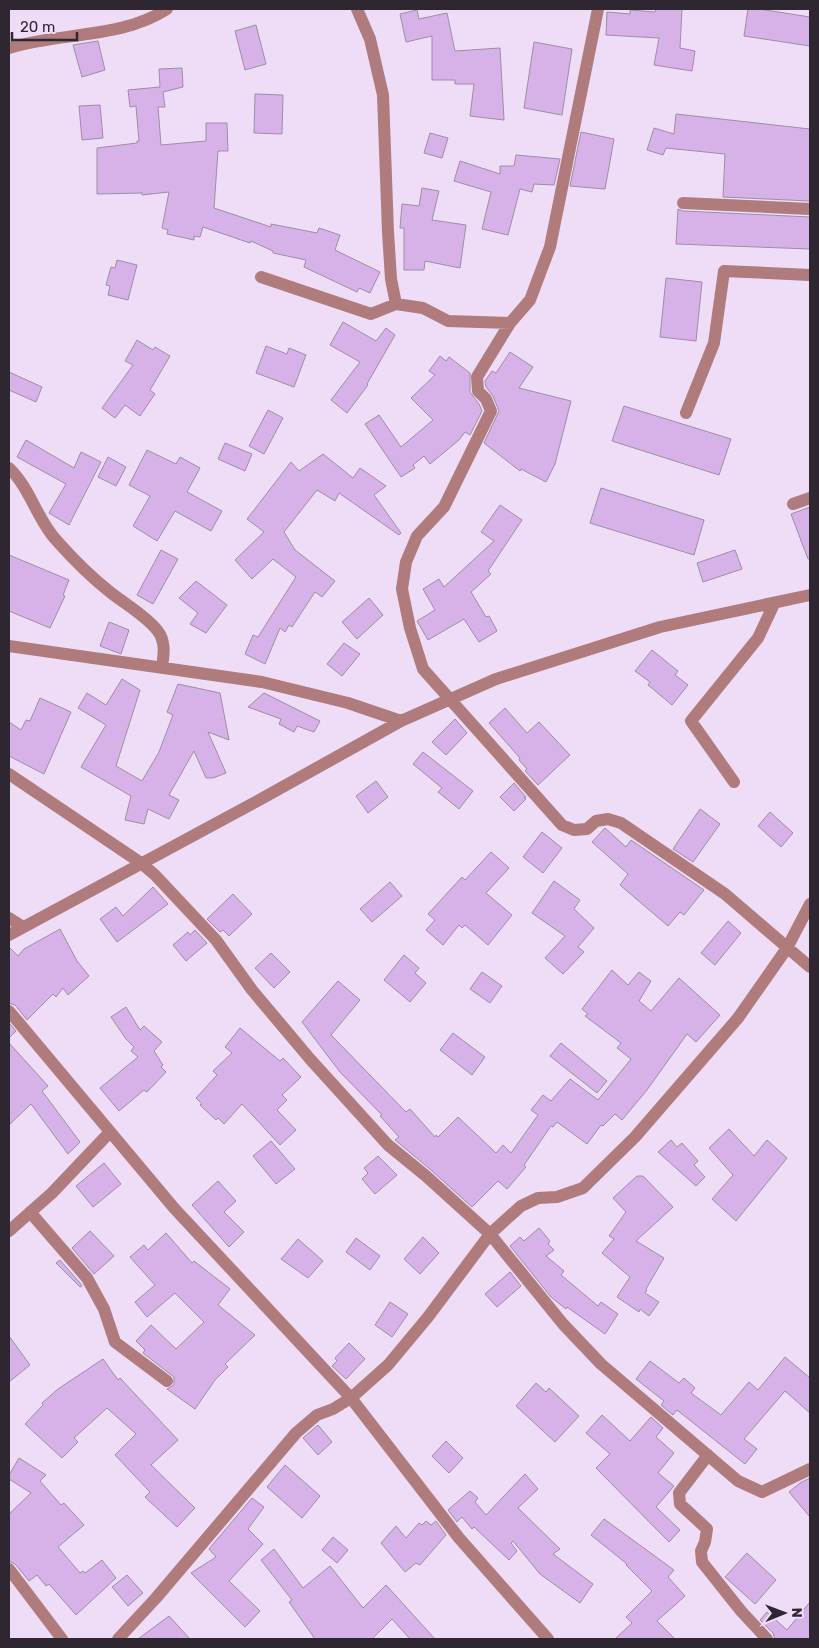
<svg xmlns="http://www.w3.org/2000/svg" width="819" height="1648" font-family="Rubik,sans-serif">
  <rect width="100%" height="100%" fill="#efdcf7"/>
  <path fill="#d7b2e9" stroke="#9e8da6" d="M656,9H682L680,48L695,51L692,71L654,65L659,38L606,35L607,12L630,14V10L655,12Z
    M748,9H759L810,17V46L744,36Z
    M417,10L419,19L447,13L455,51L500,48L504,120L470,116L474,84H455V80H432V36L406,42L400,14Z
    M256,25L266,64L245,70L235,31Z
    M98,41L105,70L82,77L73,45Z
    M534,42L572,49L562,115L524,108Z
    M182,68L183,87L163,92L165,107H158L161,145L206,141V123H227L228,151H218L214,208L271,227V224L317,233L319,228L340,235L335,250L380,272L370,293L359,288L357,292L304,267L306,260L273,253V251L251,241L250,243L203,227L200,237L194,236V240L167,234L168,230L162,228L169,192L142,195V193L97,194V148L137,143V141H139L136,106L130,107L128,90L160,87L159,69Z
    M255,94L283,95L282,134L254,133Z
    M100,105L103,138L82,140L79,106Z
    M676,114L810,129V201L723,197L725,154L666,148L663,155L647,150L654,128L674,134Z
    M581,132L614,139L605,189L570,186Z
    M430,133L448,138L442,158L424,153Z
    M516,155L560,159L554,185L534,184L532,192L520,189L508,235L482,229L491,192L454,181L460,161L500,174V166H514Z
    M422,188L439,191L432,220L466,225L460,268L425,261L424,270H404V228H400L402,204L419,206Z
    M678,209L683,211L810,217V249L676,244Z
    M117,260L137,265L128,300L108,295L110,286L106,285L111,267L115,268Z
    M666,278L702,282L696,341L660,337Z
    M343,322L376,341L386,328L395,335L367,384L368,385L347,413L331,400L360,362L330,345Z
    M137,340L153,350L155,347L170,356L150,390L155,394L140,416L125,405L115,418L102,408L133,365L125,361Z
    M266,346L287,354L289,348L306,355L294,387L256,373Z
    M510,352L533,367L519,388L571,401L555,464L546,482L521,469L520,471L484,443L499,411L493,396L486,387L485,381L492,371L496,373Z
    M440,356L446,361L449,357L470,373V392L479,404L482,411L470,435L465,432L459,440L430,464L424,456L413,465L415,468L401,477L365,424L379,415L401,447L433,420L411,398L435,375L429,371Z
    M9,372L42,387L36,402L9,390Z
    M624,406L731,439L719,475L612,441Z
    M268,410L283,418L264,454L249,446Z
    M26,440L74,468L81,452L101,462L69,525L49,513L66,484L17,457Z
    M225,443L252,454L245,471L218,459Z
    M147,450L176,464L180,457L200,468L187,492L222,511L211,531L175,511L157,541L133,526L150,496L129,485Z
    M323,454L353,478L360,468L386,486L374,495L401,533L399,535L339,493L335,501L317,490L284,532L295,550L335,581L322,597L315,592L292,627L289,625L285,632L280,628L265,664L245,654L253,635L258,637L296,577L273,559L252,579L235,560L264,532L247,519L291,462L299,471Z
    M108,457L126,467L116,486L98,477Z
    M601,488L704,520L694,555L590,523Z
    M500,505L522,520L488,571L491,574L471,592L486,617L489,616L497,631L479,642L464,619L428,640L417,621L435,610L423,589L439,579L444,587L494,541L481,532Z
    M810,507V559H808L791,514Z
    M161,550L178,559L153,604L137,595Z
    M735,550L742,569L703,582L697,563Z
    M9,555L69,580L63,595L65,596L50,628L9,611Z
    M196,581L227,605L206,633L190,624L198,613L179,598Z
    M369,598L383,615L357,639L342,622Z
    M109,622L129,630L121,654L100,646Z
    M344,643L360,654L342,676L327,664Z
    M652,650L678,671L675,675L688,685L672,705L648,685L650,682L635,671Z
    M122,679L140,690L116,766L142,781L159,752L173,715L167,712L178,684L220,693L229,740L208,732L226,773L213,778H206L194,751L169,795L179,800L169,819L148,809L144,824L125,820L131,796L81,767L106,725L78,708L87,693L106,705Z
    M264,693L320,721L314,732L297,726L294,732L279,724L281,719L248,707Z
    M40,698L71,712L44,774L9,756V722L21,730L26,720L30,721Z
    M505,708L527,733L539,722L570,755L538,785L525,771L527,769L519,760L520,758L489,723Z
    M455,719L467,733L446,755L432,742Z
    M423,752L473,791L459,809L438,792L442,788L413,764Z
    M376,781L388,797L368,813L356,796Z
    M514,783L526,797L524,798L526,799L514,811L500,797Z
    M700,809L720,824L693,862L673,849Z
    M770,812L793,833L781,847L758,826Z
    M605,828L626,847L631,840L704,890L684,915L680,912L668,926L620,885L628,874L592,842Z
    M542,832L562,848L543,873L523,857Z
    M491,852L509,868L486,893L512,915L488,945L465,925L462,928L459,925L443,945L426,930L435,920L428,914L462,877L465,880Z
    M554,881L580,900L574,909L594,928L578,947L584,952L563,974L545,958L565,936L532,913Z
    M390,882L402,896L372,922L360,909Z
    M153,887L168,904L117,942L100,919L116,907L123,916Z
    M233,894L252,914L229,936L223,930L220,932L207,919Z
    M728,921L741,933L715,965L701,953Z
    M60,929L77,961L89,976L68,995L63,988L56,997L53,994L27,1020L15,1005L9,1003V947L18,956L24,949Z
    M195,930L207,943L186,961L173,945L188,932L190,935Z
    M271,953L290,972L274,988L255,968Z
    M404,955L419,968L415,973L426,983L410,1002L384,980Z
    M612,970L628,985L639,972L651,981L639,1001L651,1011L679,978L720,1015L696,1042L687,1034L647,1090L622,1120L615,1114L603,1126L601,1125L587,1144L557,1122L553,1127L551,1126L524,1165L526,1167L507,1189L498,1181L472,1207L431,1170L395,1140L399,1137L380,1116L382,1115L340,1072L302,1022L338,981L360,1000L331,1035L406,1112L410,1109L435,1137L436,1135L438,1137L458,1117L496,1153L503,1145L511,1153L538,1115L531,1110L543,1095L551,1101L570,1079L598,1100L631,1059L617,1048L621,1043L585,1016L588,1014L582,1009Z
    M482,972L502,986L490,1003L470,989Z
    M126,1007L140,1030L144,1026L162,1042L154,1051L163,1065L161,1067L166,1072L147,1092L144,1090L119,1111L100,1088L138,1057L131,1051L134,1047L126,1039L111,1017Z
    M9,1023L16,1031L9,1038Z
    M240,1028L280,1061L283,1058L301,1077L282,1095L287,1100L277,1110L296,1130L280,1145L242,1104L224,1124L218,1118L216,1120L200,1105L202,1104L196,1098L217,1075L213,1071L232,1053L225,1047Z
    M453,1033L485,1057L472,1075L440,1050Z
    M9,1043L48,1086L42,1091L80,1142L68,1154L31,1104L9,1125Z
    M561,1043L607,1081L597,1093L550,1056Z
    M729,1129L754,1156L767,1140L787,1158L736,1221L712,1199L733,1175L709,1148Z
    M671,1140L677,1147L682,1143L698,1161L694,1165L705,1177L696,1186L658,1152Z
    M271,1141L295,1169L276,1184L253,1156Z
    M378,1156L397,1175L375,1194L362,1179L368,1173L364,1168Z
    M104,1163L121,1184L93,1207L76,1186Z
    M637,1176H643L673,1207L636,1241L664,1258L646,1289L647,1290L645,1293L659,1302L649,1316L640,1309L639,1312L617,1297L630,1277L602,1253L614,1239L609,1236L626,1212L613,1198Z
    M218,1181L236,1201L224,1212L244,1232L229,1247L192,1205Z
    M539,1228L550,1241L548,1244L554,1250L546,1256L564,1271L561,1275L598,1306L601,1302L618,1314L605,1334L567,1307L566,1309L551,1297L510,1246L520,1237L524,1241Z
    M90,1231L114,1256L94,1274L72,1248Z
    M166,1233L192,1263L194,1261L230,1289L218,1305L255,1335L225,1364L228,1367L215,1380L195,1409L167,1389L174,1385V1377L143,1353L145,1350L136,1341L151,1325L176,1349L204,1322L175,1293L147,1317L135,1302L155,1285L130,1257L144,1245L148,1250Z
    M423,1237L439,1253L420,1274L404,1259Z
    M356,1238L380,1256L370,1270L346,1252Z
    M298,1239L323,1261L308,1278L281,1259Z
    M60,1260L80,1283L82,1286L80,1287L56,1263Z
    M510,1272L521,1286L497,1307L485,1294Z
    M390,1302L408,1314L392,1337L375,1325Z
    M9,1336L30,1365L9,1382Z
    M349,1343L365,1359L346,1379L332,1366L337,1361L335,1358Z
    M785,1357L810,1378V1413L785,1391L744,1439L757,1449L745,1464L677,1410L673,1415L661,1405L664,1401L636,1379L650,1361L679,1383L684,1378L695,1388L691,1393L721,1415L749,1382L758,1390Z
    M103,1359L118,1380L120,1378L178,1440L151,1465L195,1508L177,1527L145,1497L150,1492L115,1455L136,1434L107,1408L74,1438L78,1442L62,1458L25,1424L43,1405L42,1403L58,1389Z
    M536,1383L546,1392L549,1388L579,1416L555,1442L516,1406Z
    M602,1415L630,1441L651,1417L663,1428L656,1437L674,1453L658,1473L674,1486L656,1507L680,1530L669,1542L596,1468L610,1454L586,1433Z
    M318,1425L332,1442L318,1455L303,1438Z
    M446,1441L463,1458L449,1473L432,1456Z
    M19,1458L46,1475L40,1481L61,1505L64,1503L84,1525L58,1547L80,1573L83,1571L85,1573L102,1560L116,1578L76,1615L49,1584L46,1586L37,1575L29,1581L15,1564L9,1561V1514L31,1493L9,1479V1475Z
    M285,1465L320,1496L302,1518L267,1487Z
    M525,1474L538,1489L518,1508L560,1549L553,1554L593,1584L580,1603L540,1574L513,1541L511,1543L517,1551L509,1560L474,1527L472,1529L462,1517L457,1522L448,1510L470,1491L478,1498L475,1502L486,1515Z
    M810,1478V1517L789,1492L800,1483Z
    M252,1498L264,1507L248,1529L263,1544L229,1581L260,1611L245,1627L191,1573L216,1557L209,1549Z
    M604,1519L674,1570L668,1577L685,1596L657,1621L675,1639H615L632,1623L626,1617L652,1591L626,1565L627,1564L591,1535Z
    M426,1521L431,1525L436,1521L446,1535L420,1565L416,1563L405,1572L381,1543L396,1526L406,1538L419,1523L422,1525Z
    M333,1537L348,1550L337,1563L322,1550Z
    M274,1549L303,1588L330,1566L363,1608L386,1585L435,1639H410L392,1619L372,1639H315L289,1602L292,1600L261,1560Z
    M747,1553L776,1580L755,1604L725,1577Z
    M127,1575L143,1593L128,1606L112,1587Z
    M810,1602V1639H775L773,1633L760,1620L767,1612L787,1630Z
    M169,1616L190,1639H138Z"/>
  <g fill="none" stroke-linecap="round" stroke-linejoin="round">
    <path stroke="#af7b7c" stroke-width="12" d="M357,9L370,39L383,95L388,232L391,279L396,304
      M9,48C60,32 121,39 167,9
      M683,203L810,209
      M261,277L371,314L396,304L423,308L448,321L510,323L530,300L550,247L598,9
      M510,323L477,377L478,391L486,399L491,411L444,507L417,536L406,562L402,589L410,628L423,669L562,825L574,830L587,829L596,821L608,819L621,823L725,894L810,967
      M686,413L714,343L724,271L810,275
      M9,468C31,489 37,520 57,541C73,559 91,577 110,592C125,604 145,615 157,630C166,641 164,654 162,667
      M793,504L810,498
      M9,646L262,682L348,703L401,721
      M9,774L141,863L155,875L216,940L252,990L310,1059L388,1145L426,1176L490,1234L563,1324L601,1364L738,1481L762,1492L810,1469
      M734,782L691,721L758,638L774,604
      M9,918L23,927
      M9,935L261,799L401,721L496,679L660,627L810,595
      M9,1011L174,1208L351,1398L459,1538L548,1639
      M30,1212L87,1278L104,1309L115,1342L167,1381
      M9,1231L52,1193L110,1132
      M708,1455L679,1493L680,1504L707,1529L705,1542L701,1551L702,1562L741,1611L767,1639
      M9,1569L62,1639
      M118,1639L156,1598L296,1433L317,1415L333,1409L351,1398L388,1365L428,1317L490,1234L521,1206L538,1198L557,1197L583,1188L635,1137L738,1018L787,948L810,904"/>
  </g>
  <rect width="819" height="1648" fill="none" stroke="#2e2731" stroke-width="20"/>
  <g transform="translate(784 1613) rotate(89)" stroke="#efdcf7" stroke-width="4" paint-order="stroke">
  <path d="M0-4L9 19L0 12L-9 19Z" fill="#2e2731"/>
  <text y="-8" font-size="14" font-weight="bold" text-anchor="middle" fill="#2e2731">N</text>
  </g>
  <path d="M12 32v8h65v-8" fill="none" stroke="#2e2731" stroke-width="2.5"/>
  <text x="20" y="32" font-size="15" fill="#2e2731" stroke="#efdcf7" stroke-width="4" paint-order="stroke">20 m</text>
</svg>
